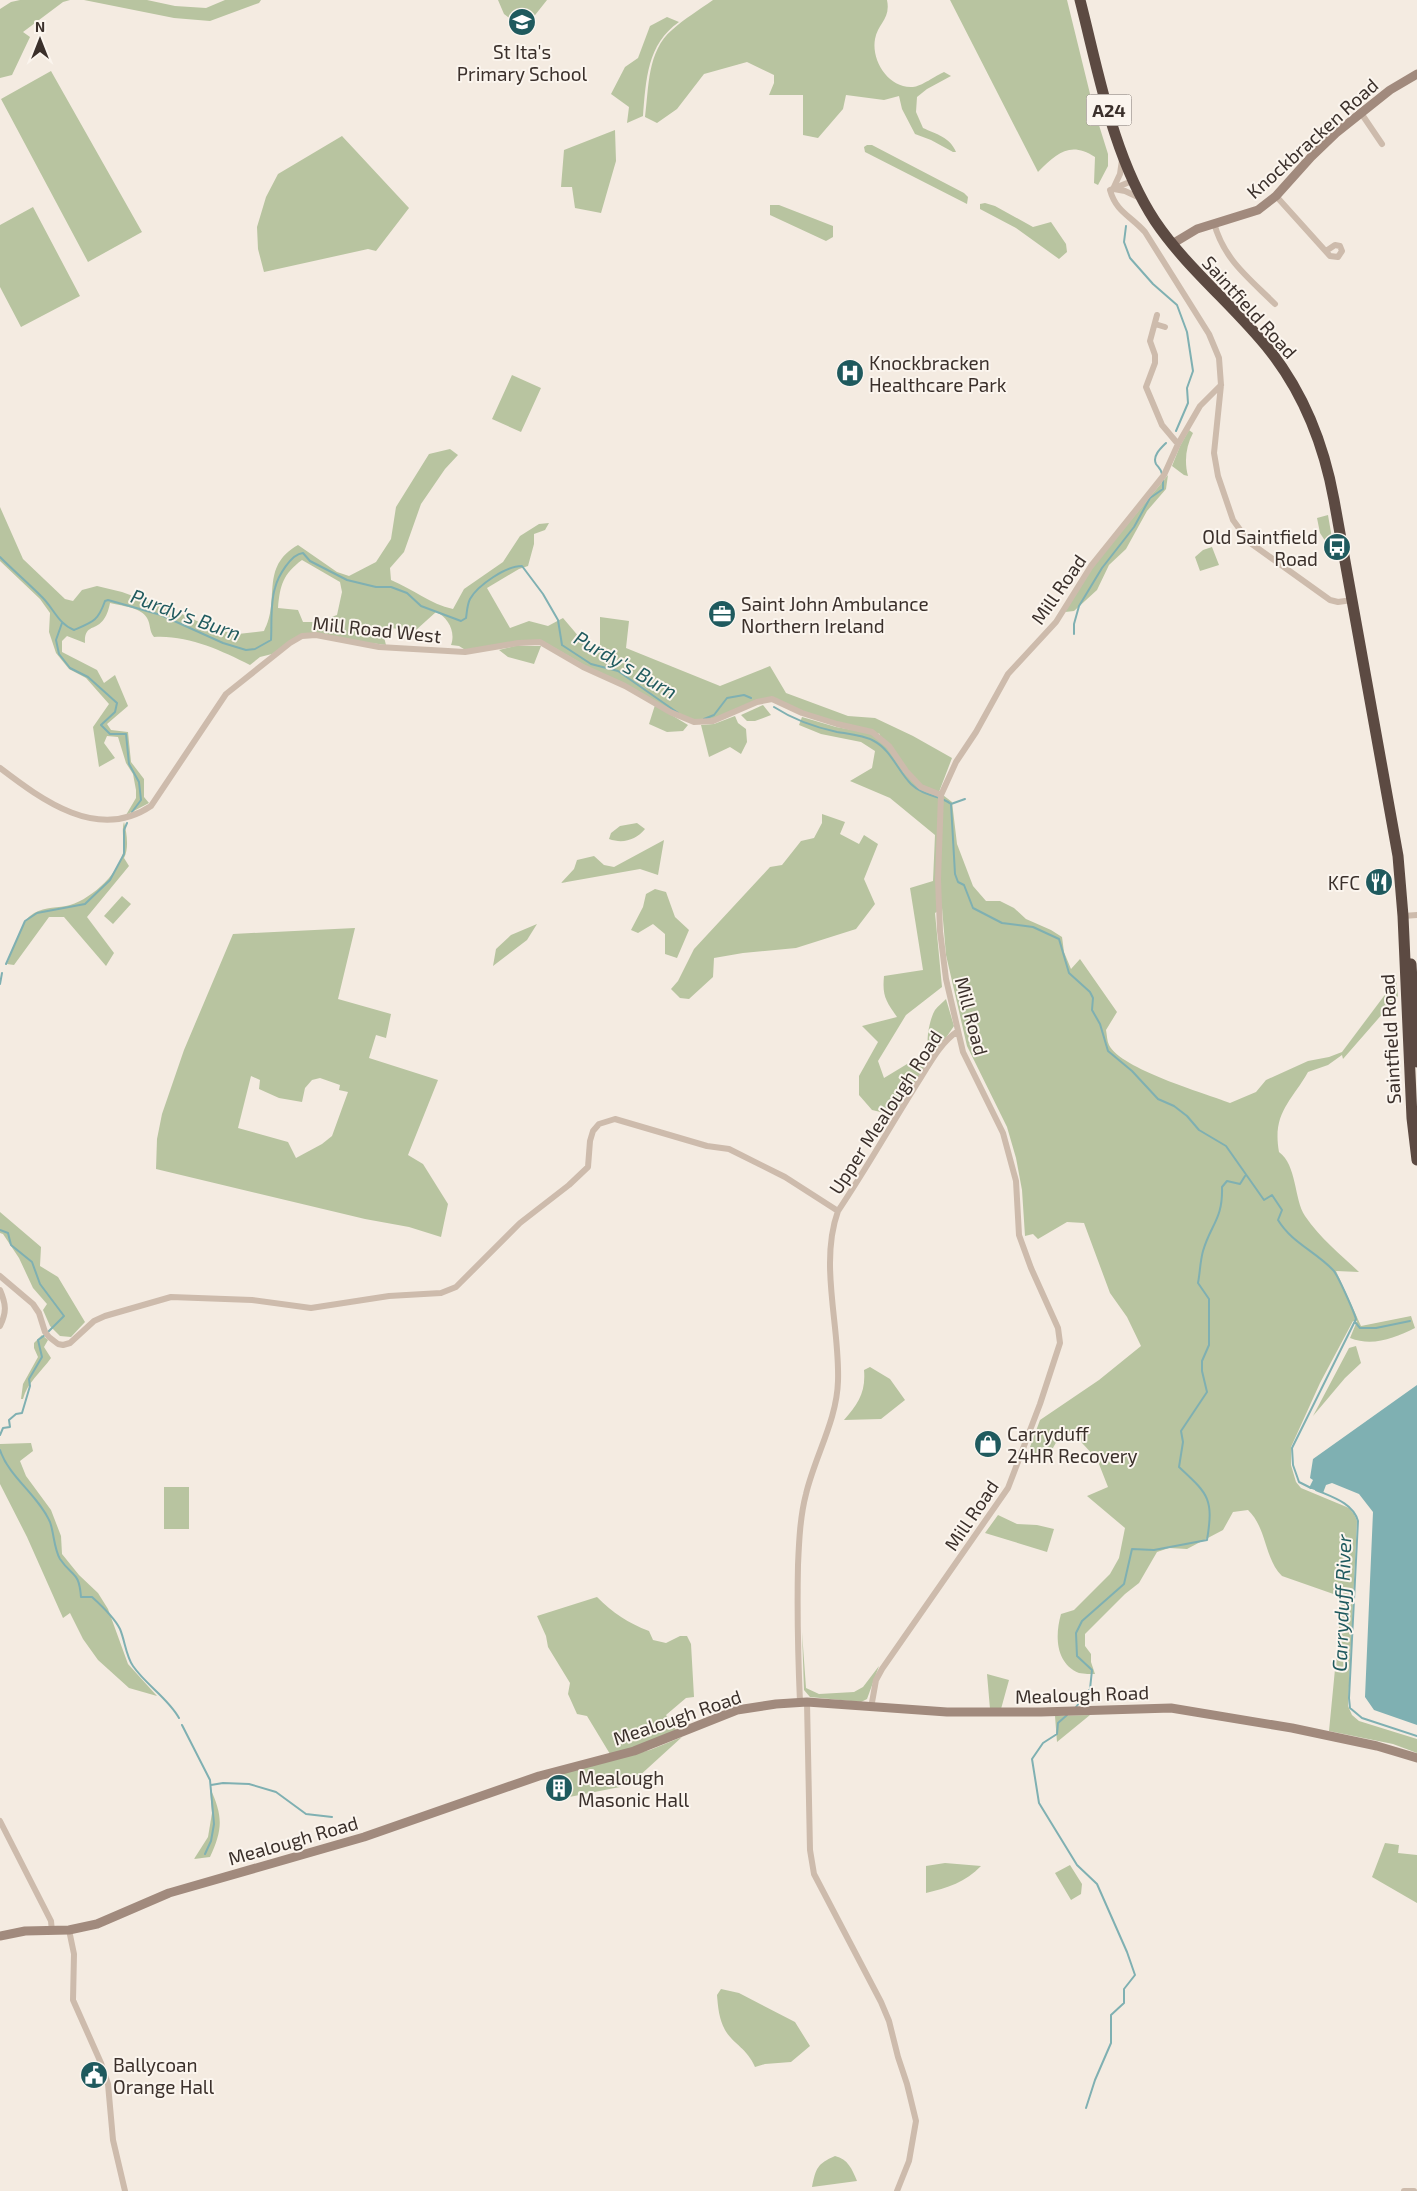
<svg xmlns="http://www.w3.org/2000/svg" width="1417" height="2191" font-family="'Exo 2',sans-serif">
  <rect width="100%" height="100%" fill="#f4ebe1"/>
  <path fill="#b8c4a0" fill-rule="evenodd" d="M20,0H70L63,2L23,32L30,37L12,75L0,78V9L11,2Z
    M84,0H147L175,6L206,8L225,0H261L259,3L210,21L174,18Z
    M498,0H547L524,29L504,14Z
    M713,0H887C891,19 878,23 875,39C871,61 889,89 913,87C920,87 937,75 944,72L951,76L927,89L917,97L916,112L923,128C936,134 950,137 956,152H953L931,140L915,134L902,109L899,96L884,100L846,95L843,109L818,138L803,135V95H769L774,83V75L747,62L704,74L677,109L657,123L645,117C649,88 647,51 672,30C684,19 699,10 713,0Z
    M950,0H1067L1093,106L1108,154V166L1098,185L1094,183L1095,157C1070,141 1057,153 1038,172Z
    M667,17L679,22C647,44 646,80 643,116L627,123L629,107L611,94L625,67L638,58L650,26Z
    M51,71L142,232L88,262L1,99Z
    M615,130L616,161L601,213L575,208L572,187H561L564,150Z
    M342,136L409,208L376,251L368,249L264,272L258,249L257,227L266,197L278,174Z
    M867,145H872L964,193L968,197L967,204L865,152L864,147Z
    M985,203L995,206L1033,227L1051,222L1066,244L1067,252L1059,259L1016,228L980,209V204Z
    M770,205H779L833,226V237L826,241L770,215Z
    M33,207L80,296L21,327L0,287V225Z
    M512,375L541,388L521,432L492,419Z
    M1189,430L1193,433C1186,446 1184,461 1188,476L1184,475L1172,466L1180,446Z
    M450,449L458,455L445,469L421,504L404,552L390,568L391,580C413,589 430,604 453,609L464,589L503,562L520,536L539,524L549,523L545,530L534,534V544L528,566L519,569L487,588L510,628L529,621L548,626L563,618L580,638L600,653V617L629,621L626,648L720,686L770,666L786,693L848,716L875,718L913,736L952,758L939,792L952,802L957,844L973,886L986,901H1000L1014,908L1026,919L1051,930L1062,937L1064,952L1071,969L1080,959L1117,1012L1106,1030C1107,1035 1107,1041 1109,1045C1121,1069 1204,1093 1230,1103L1256,1092L1266,1080L1308,1061L1329,1057L1342,1052L1396,980L1398,996L1343,1059L1342,1055L1328,1065L1308,1072C1291,1102 1272,1113 1279,1152C1297,1165 1294,1199 1305,1216C1320,1238 1340,1254 1359,1272L1336,1271L1361,1326L1411,1316L1415,1328C1394,1338 1373,1347 1350,1338L1357,1321H1353L1320,1383L1291,1447V1465L1296,1482L1301,1488L1349,1508L1354,1514L1357,1521L1348,1706L1352,1715L1359,1721L1417,1739V1753L1393,1744L1329,1731L1342,1597L1282,1576C1264,1558 1267,1528 1248,1510L1233,1512L1223,1530L1187,1549L1169,1548L1157,1552L1139,1583L1125,1594L1085,1634V1646L1091,1654V1662L1095,1674C1091,1674 1084,1674 1079,1673C1055,1663 1055,1635 1061,1614L1074,1610L1110,1574L1119,1558L1125,1528L1087,1496L1108,1487L1097,1459L1082,1443L1079,1433C1062,1427 1054,1445 1048,1459L1026,1458L1040,1420L1099,1380L1141,1346L1127,1317L1110,1293L1084,1223L1067,1222L1038,1239L1033,1234L1025,1236L1022,1190L1016,1158L1007,1127L967,1046L946,955L942,908L935,913L942,987L906,1015L878,1061L884,1078L917,1058L926,1063L931,1056C924,1047 929,1020 935,1010C938,1006 943,1002 946,999L954,1026L893,1115L872,1110L859,1095V1076L878,1042L862,1026L897,1017C886,1001 882,996 884,976L923,970L910,888L933,881L935,835L890,798L850,781L872,768L875,751L861,742L821,734L799,725L802,717L836,727L870,733L878,739L880,734L811,716L767,698L722,717L693,722L586,666L541,640L467,651L459,646L451,645C456,632 448,617 436,612L416,630L388,628L383,633L386,645L302,634L272,654L260,657L250,665C220,650 188,635 154,637C149,631 151,625 147,618C141,607 121,606 110,603C109,608 107,615 104,619C96,631 84,624 85,643L67,636L62,641V652L97,670L104,683L115,675L128,706L107,724L111,730L128,732L131,762L144,779V797L149,803L126,815L136,798V790L133,774L126,763L118,737L107,736L104,743L115,758L99,767L93,727L109,704L86,678L69,669L56,653L49,632L50,613L40,599L0,561V507L23,559L65,599L73,601L82,590L97,586L122,592L182,614L216,630L238,634L264,631C281,600 259,567 298,545L337,572L349,576L376,562L391,539L396,507L429,454ZM302,560L340,582L342,592L337,615L317,622H303L298,610L278,608C280,585 283,574 302,560Z
    M1168,475L1166,489L1147,511L1126,549L1109,565L1097,590L1074,611L1065,612L1094,565Z
    M1328,515L1335,556L1320,533L1317,518Z
    M1212,547L1219,565L1200,571L1195,557L1203,550Z
    M515,646H541L534,664L508,657L499,650Z
    M655,705L688,725L683,731L667,732L649,724Z
    M763,705L771,715L755,721H747L741,715Z
    M735,716L738,723L746,729L747,742L741,754L730,747L709,757L701,725L714,724Z
    M822,814L845,822L840,834L859,844L864,835L878,844L864,879L875,904L856,929L796,948L743,953L714,958L713,977L689,999L680,998L671,989L678,981L694,949L770,867L782,865L801,841L814,838L822,823Z
    M124,822C127,833 129,849 124,858L129,866L87,917L114,953L106,966L64,917H49L14,965L7,964C12,953 21,923 30,916C41,907 53,908 66,906C88,902 118,875 123,853C125,843 121,832 124,822Z
    M637,823L645,829C636,840 623,844 609,839L611,833L620,826Z
    M664,840L658,875L640,869L561,883L574,869L577,860L594,856L604,865L614,867Z
    M655,889L666,892L675,917L689,930L677,958L665,954V934L653,924L638,933L631,930L643,907L646,894Z
    M122,896L131,904L113,924L104,916Z
    M537,924L527,940L493,966L496,949L511,935Z
    M355,928L338,999L391,1014L386,1038L376,1035L369,1058L438,1080L408,1155L423,1164L448,1204L441,1237L409,1227L365,1219L156,1169L157,1139L162,1114L184,1050L233,934ZM251,1076L260,1080L259,1089L279,1098L302,1102L305,1088L312,1080L320,1078L340,1085L339,1090L348,1092L332,1136L322,1144L296,1158L288,1142L238,1128Z
    M0,1212L41,1247L40,1266L58,1277L85,1322L71,1337L60,1336L50,1326L43,1310L47,1304L33,1288L19,1258L3,1234L0,1233Z
    M42,1335L48,1340L44,1347L51,1358C41,1372 27,1383 23,1399H21L23,1384L38,1357L34,1348V1343Z
    M1356,1346L1361,1363L1345,1378L1313,1416L1349,1348Z
    M870,1367L890,1379L905,1400L881,1419L844,1420C858,1404 866,1392 864,1370Z
    M31,1443L33,1451L20,1461L26,1476L51,1510L61,1536L62,1554L79,1575L98,1593L108,1609L128,1664L157,1696L129,1688L98,1660L83,1639L70,1613L63,1618L27,1537L0,1484V1444Z
    M164,1487H189V1529H164Z
    M998,1515L1017,1524L1037,1525L1054,1529L1047,1552L985,1533Z
    M597,1597C613,1613 628,1623 649,1631L653,1640L666,1643L680,1636H687L691,1644L694,1697L686,1698L666,1715L676,1730L653,1742L610,1754L587,1716L577,1714L568,1694L570,1683L548,1647L546,1636L537,1616Z
    M802,1632L806,1688L819,1694L854,1692L863,1687L879,1666L867,1699L861,1702L810,1697L804,1690Z
    M987,1674L1009,1680L1001,1709H990Z
    M1090,1715L1057,1742L1055,1716Z
    M682,1737L637,1778L620,1787L554,1800L550,1776L650,1750Z
    M210,1788C223,1816 223,1829 210,1857L194,1859L208,1837L212,1813Z
    M1385,1843L1399,1845L1398,1853L1417,1855V1903L1372,1877Z
    M945,1863L981,1866C966,1882 947,1888 926,1893V1866Z
    M1070,1865L1082,1884L1081,1894L1071,1900L1055,1873Z
    M721,1989L739,1993L795,2022L810,2046L791,2062L765,2064L755,2067C747,2048 733,2044 725,2030C719,2019 718,2007 717,1995Z
    M835,2156C848,2159 852,2169 857,2181L812,2187C816,2168 817,2164 835,2156Z"/>
  <path fill="#7fb0b2" d="M1417,1385V1725L1374,1710L1365,1697L1373,1512L1359,1494L1332,1483L1326,1485L1323,1493L1309,1488L1313,1480L1310,1478L1313,1459Z"/>
  <g fill="none" stroke-linecap="round" stroke-linejoin="round">
    <path stroke="#7fb0b2" stroke-width="2" d="M1126,226L1124,242L1130,258L1153,284L1177,305L1187,332L1193,371L1187,388L1188,403L1176,431
      M1162,474C1161,469 1159,468 1156,464C1152,456 1161,448 1166,443
      M0,557C13,570 28,583 41,596C53,607 58,624 74,630C93,622 98,621 105,601L108,600L161,615L223,643L246,650L255,649L271,640C272,624 270,604 275,588C278,576 291,554 303,553L310,561L347,580L376,587H391L407,593L421,606L461,621L466,618C467,612 467,605 470,599C478,585 506,566 522,566L543,594L558,620L562,645L591,664L618,671L678,713
      M62,623L56,640L59,654L70,668L88,677L117,703L115,712L101,725L110,734H126L129,764L139,782L141,800L132,812
      M1074,634V624L1079,606L1102,568L1134,527L1150,498L1163,489V479
      M774,707C794,720 814,727 837,732C849,734 863,735 874,741C891,750 898,771 911,784C924,797 940,795 951,804L955,874L958,882L964,885L973,908L1002,923L1033,927L1059,939L1069,973L1090,992L1093,998L1092,1010L1100,1024L1108,1051L1132,1071L1158,1099L1174,1106L1187,1116L1199,1130L1226,1146L1264,1200L1272,1195L1282,1210L1278,1220C1292,1243 1315,1251 1333,1270C1338,1275 1354,1312 1356,1319L1292,1448L1293,1465L1299,1482L1311,1488
      M704,719L714,715L727,698L744,695L751,698
      M951,804L965,799
      M6,964L25,921L37,913L85,904L110,880L124,854V830L127,823
      M0,984L2,973
      M0,1230L8,1233L11,1245L32,1262L40,1284L64,1316L48,1332
      M1355,1322L1360,1328H1376L1410,1321
      M0,1435L3,1428L10,1427L9,1420L16,1414L22,1413L30,1386L29,1379L42,1357L38,1340L45,1335
      M0,1450C9,1477 38,1495 50,1522C54,1533 54,1549 60,1559C73,1578 79,1571 81,1597H92C102,1606 114,1617 120,1629C125,1641 126,1656 133,1666C146,1685 168,1698 179,1718
      M1316,1490C1332,1497 1353,1503 1358,1521L1349,1698L1350,1708L1362,1718L1417,1736
      M1076,1707L1090,1689L1092,1670L1077,1656L1076,1633L1082,1621L1124,1584L1132,1549L1154,1550L1207,1540C1214,1498 1208,1494 1179,1467L1183,1442L1181,1431L1207,1392L1202,1371V1361L1209,1345V1299L1198,1283C1200,1273 1200,1262 1203,1251C1211,1224 1223,1219 1222,1187L1227,1181L1240,1184L1245,1176
      M1067,1715L1058,1723L1057,1734L1043,1743L1032,1759L1039,1803L1077,1865L1097,1884L1127,1952L1135,1975L1124,1989V2003L1111,2015V2043L1095,2080L1086,2108
      M182,1725L210,1780L214,1824L211,1841L205,1854
      M211,1785L223,1783L249,1784L276,1792L306,1814L332,1817"/>
    <path stroke="#cdbbac" stroke-width="6" d="M1361,113L1382,144
      M1132,181L1110,190C1116,212 1131,216 1145,232L1209,334L1219,358L1221,385L1214,453L1218,476L1233,520L1249,542L1330,600L1338,602L1352,600
      M1113,189L1120,174L1122,160
      M1114,189L1125,191L1140,198
      M1276,196L1330,256L1338,257L1342,251L1340,246L1335,245L1326,251
      M1214,223C1224,260 1249,278 1275,304
      M1157,315L1150,341L1155,355V363L1146,387L1162,425L1178,444
      M1155,324L1165,327
      M0,768C42,800 98,842 151,806L226,694L290,643L302,636L316,635L379,647L465,652L518,643L540,642L583,667L625,686L670,712L694,722L713,721L757,702L772,699L802,713L837,724L872,732L889,746L906,771L921,787L941,795
      M1403,916L1417,915
      M0,1276L33,1304L39,1313L45,1332L49,1337L58,1344L63,1345L70,1343L94,1321L105,1316L171,1297L252,1300L311,1308L389,1296L441,1293L456,1287L520,1223L569,1185L588,1167L590,1141L593,1131L599,1124L615,1119L707,1146L729,1149L785,1177L838,1211
      M0,1290C6,1304 7,1312 0,1326
      M800,1702C798,1657 797,1611 798,1565C799,1542 800,1517 806,1494C815,1456 837,1420 838,1381C840,1326 819,1264 838,1211C867,1168 892,1123 920,1079C930,1063 941,1042 958,1031
      M807,1702L810,1850L814,1874L881,2002L889,2021L898,2057L907,2084L916,2121L909,2161L897,2191
      M871,1708L876,1680L882,1669L1008,1488L1040,1404L1060,1343L1058,1328L1031,1268L1019,1235L1016,1181L1003,1133L963,1052L946,979L940,931L938,879L941,795L956,762L976,732L1008,674L1056,622L1091,566L1164,475L1178,444L1200,406L1221,385
      M0,1821L51,1921L52,1931
      M69,1930L74,1954L73,2000L101,2063L108,2084L113,2140L125,2191
      M1404,2191H1414"/>
    <path stroke="#a18a7d" stroke-width="9" d="M1172,244L1197,229L1258,210L1276,196L1311,157L1336,133L1390,90L1417,74
      M0,1936L25,1931L69,1930L97,1924L169,1893L364,1837L539,1776L634,1751L737,1710L776,1704L807,1702L947,1712H1041L1171,1708L1292,1728L1377,1746L1417,1758"/>
    <path stroke="#5c4a42" stroke-width="11" d="M1080,0C1099,74 1113,157 1155,221C1188,270 1235,306 1271,352C1305,396 1324,445 1334,500L1398,856L1403,916L1412,1118L1417,1160
      M1411,964L1417,1062"/>
  </g>
  <defs>
    <g id="school-disc" transform="scale(1.4375)"><circle r="9.5" fill="#1f5a5e" stroke="#fbf5ee"/><path d="M0-5L7-2L0 1L-7-2ZM-4 1L0 2.5L4 1V4Q0 6-4 4Z" fill="#fff"/></g>
    <g id="hospital-disc" transform="scale(1.4375)"><circle r="9.5" fill="#1f5a5e" stroke="#fbf5ee"/><path d="M-5-5h3v3.5h4V-5h3V5h-3V1.5h-4V5h-3Z" fill="#fff"/></g>
    <g id="bus-disc" transform="scale(1.4375)"><circle r="9.5" fill="#1f5a5e" stroke="#fbf5ee"/><path d="M-5-6H5V4H4V6H2V4H-2V6H-4V4H-5ZM-3.5-4V0h7V-4ZM-3.5 1.2v1.5H-2V1.2ZM2 1.2v1.5H3.5V1.2Z" fill="#fff"/></g>
    <g id="office-disc" transform="scale(1.4375)"><circle r="9.5" fill="#1f5a5e" stroke="#fbf5ee"/><path d="M-6-3h4V-5.5h4V-3h4V5H-6ZM-1-4.5V-3h2v-1.5ZM-6 0V1H6V0Z" fill="#fff"/></g>
    <g id="restaurant-disc" transform="scale(1.4375)"><circle r="9.5" fill="#1f5a5e" stroke="#fbf5ee"/><path d="M-5-6h1v4h1v-4h1v4h1v-4h1v5L-1.5 .5V6h-2V.5L-5-1ZM5-6V6H3V1.5H1.5Q1.5-4 5-6Z" fill="#fff"/></g>
    <g id="shop-disc" transform="scale(1.4375)"><circle r="9.5" fill="#1f5a5e" stroke="#fbf5ee"/><path d="M-5-2.5h2.3a2.7 3.5 0 0 1 5.4 0H5L5.5 6h-11ZM-1.5-2.5h3a1.5 2.3 0 0 0-3 0Z" fill="#fff"/></g>
    <g id="building-disc" transform="scale(1.4375)"><circle r="9.5" fill="#1f5a5e" stroke="#fbf5ee"/><path d="M-4-6H4V6H1V3H-1V6H-4ZM-2.5-4.3h1.7v1.8h-1.7ZM.8-4.3h1.7v1.8H.8ZM-2.5-1h1.7V.8h-1.7ZM.8-1h1.7V.8H.8Z" fill="#fff"/></g>
    <g id="civic-disc" transform="scale(1.4375)"><circle r="9.5" fill="#1f5a5e" stroke="#fbf5ee"/><path d="M-.6-6.5H3V-4.5H.6V-3L4-1V1h2V6H-6V1h2V-1L-.6-3ZM-1.2 2.5V6h2.4V2.5Z" fill="#fff"/></g>
  </defs>
  <g fill-rule="evenodd">
    <use href="#school-disc" x="522" y="22"/>
    <use href="#hospital-disc" x="850" y="373"/>
    <use href="#bus-disc" x="1337" y="547"/>
    <use href="#office-disc" x="722" y="614"/>
    <use href="#restaurant-disc" x="1379" y="882"/>
    <use href="#shop-disc" x="988" y="1444"/>
    <use href="#building-disc" x="559" y="1788"/>
    <use href="#civic-disc" x="94" y="2075"/>
  </g>
  <g text-anchor="middle" dominant-baseline="central" stroke-width="4" stroke-linejoin="round" paint-order="stroke">
    <rect fill="#fbf5ee" stroke="#756b66" stroke-width="1" x="1086.5" y="94.5" width="45" height="31" rx="4"/>
    <g font-size="18" font-weight="bold" fill="#3b302b">
      <text x="1109" y="110">A24</text>
    </g>
    <g font-size="19" fill="#3b302b" stroke="#fbf5ee" text-anchor="start">
      <text x="522" y="51" text-anchor="middle">St Ita's<tspan x="522" dy="22">Primary School</tspan></text>
      <text x="869" y="362">Knockbracken<tspan x="869" dy="22">Healthcare Park</tspan></text>
      <text x="1318" y="536" text-anchor="end">Old Saintfield<tspan x="1318" dy="22">Road</tspan></text>
      <text x="741" y="603">Saint John Ambulance<tspan x="741" dy="22">Northern Ireland</tspan></text>
      <text x="1360" y="882" text-anchor="end">KFC</text>
      <text x="1007" y="1433">Carryduff<tspan x="1007" dy="22">24HR Recovery</tspan></text>
      <text x="578" y="1777">Mealough<tspan x="578" dy="22">Masonic Hall</tspan></text>
      <text x="113" y="2064">Ballycoan<tspan x="113" dy="22">Orange Hall</tspan></text>
    </g>
    <g font-size="19" fill="#3b302b" stroke="#fbf5ee">
      <text transform="translate(1312 138) rotate(-42)">Knockbracken Road</text>
      <text transform="translate(1250 307) rotate(48)">Saintfield Road</text>
      <text transform="translate(1058 589) rotate(-55)">Mill Road</text>
      <text transform="translate(377 629) rotate(6)">Mill Road West</text>
      <text transform="translate(972 1016) rotate(75)">Mill Road</text>
      <text transform="translate(1390 1039) rotate(-93)">Saintfield Road</text>
      <text transform="translate(885 1112) rotate(-57)">Upper Mealough Road</text>
      <text transform="translate(971 1515) rotate(-56)">Mill Road</text>
      <text transform="translate(1082 1694) rotate(-2)">Mealough Road</text>
      <text transform="translate(677 1717) rotate(-19)">Mealough Road</text>
      <text transform="translate(293 1840) rotate(-16)">Mealough Road</text>
    </g>
    <g font-size="20" font-style="italic" fill="#1f5a5e" stroke="#fbf5ee">
      <text transform="translate(186 614) rotate(20)">Purdy's Burn</text>
      <text transform="translate(626 664) rotate(30)">Purdy's Burn</text>
      <text transform="translate(1341 1603) rotate(-88)">Carryduff River</text>
    </g>
  </g>
  <g transform="translate(40 40)" stroke="#fbf5ee" stroke-width="4" paint-order="stroke">
  <path d="M0-4L9 19L0 12L-9 19Z" fill="#3b302b"/>
  <text y="-8" font-size="14" font-weight="bold" text-anchor="middle" fill="#3b302b">N</text>
  </g>
</svg>
